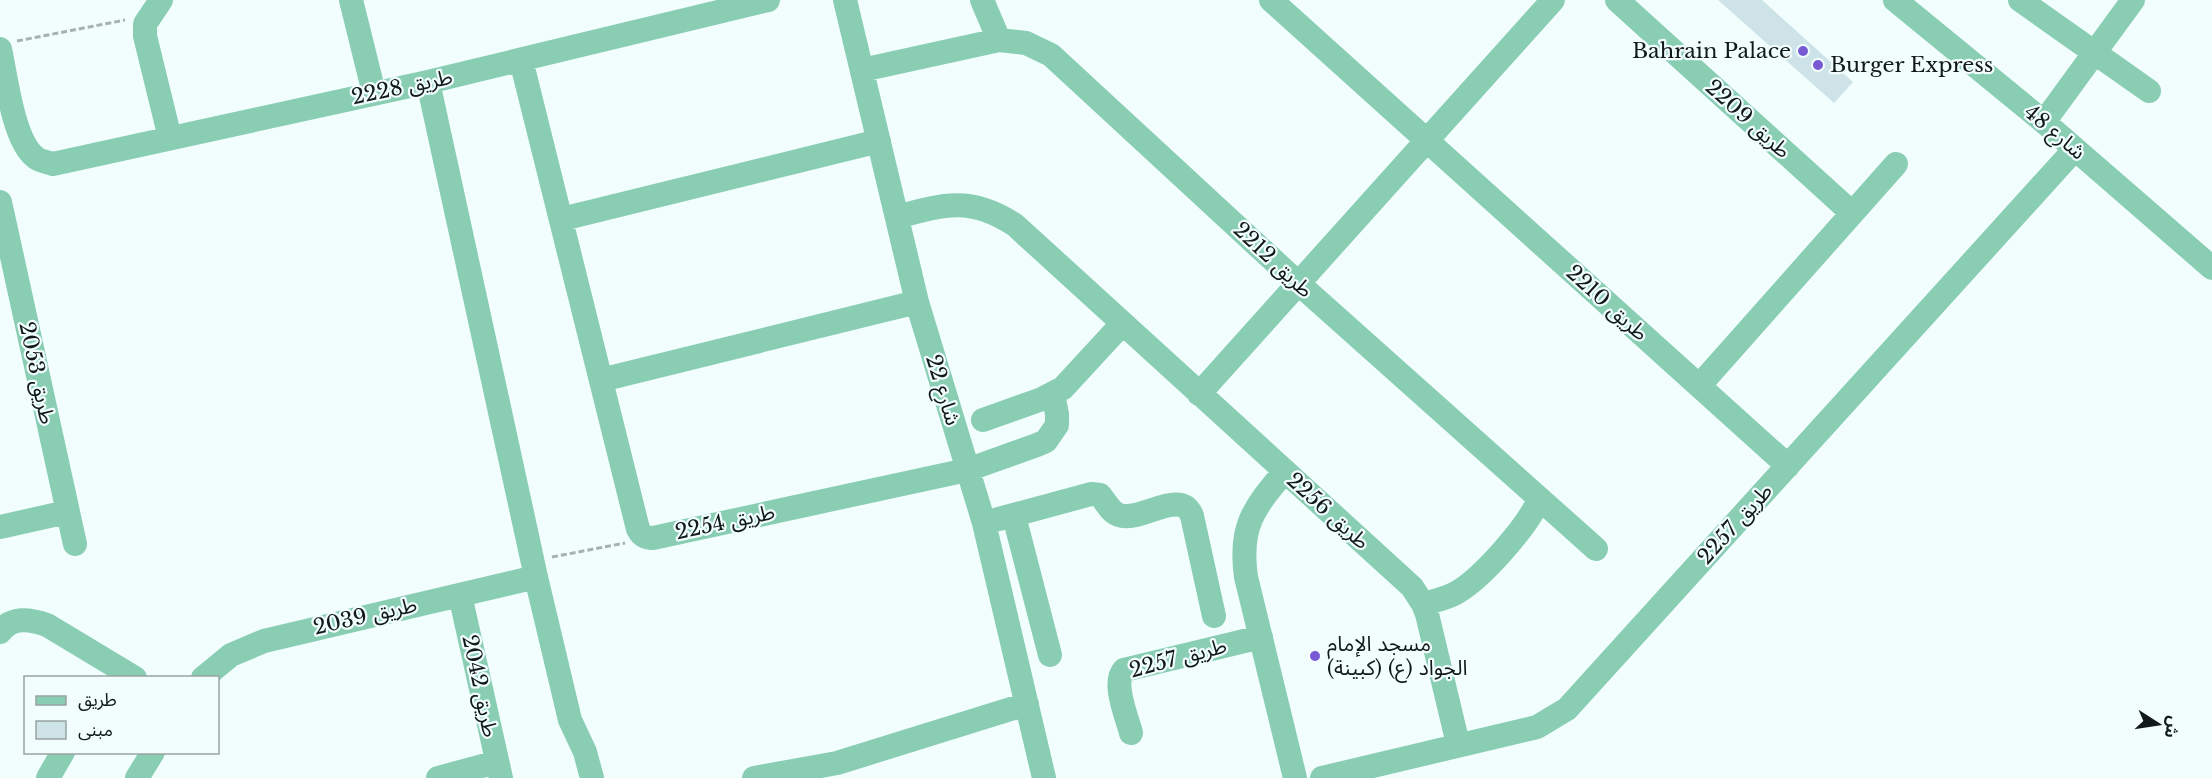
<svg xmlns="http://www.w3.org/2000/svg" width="2212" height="778" font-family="'Libre Baskerville','Noto Sans Arabic',serif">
  <rect width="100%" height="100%" fill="#f1fefd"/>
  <path fill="#cde3e7" d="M1718,0H1762L1853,82L1834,103Z"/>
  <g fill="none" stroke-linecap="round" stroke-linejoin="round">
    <path stroke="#a6b1b0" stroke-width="3" stroke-dasharray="6 3" stroke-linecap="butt" d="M17,41L125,20
      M552,557L625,543"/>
    <path stroke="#89cdb3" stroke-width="24" d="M161,0L145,24V36L170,138
      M351,0L374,93
      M845,0L917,302L984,523L1044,778
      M982,0L999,40
      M1271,0L1788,466
      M1617,0L1852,213
      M1895,0L2044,122L2212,268
      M2020,0L2149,91
      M0,49C6,76 13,140 35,157C39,161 47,162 53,164L428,82L768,0
      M521,60L638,529C642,536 645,538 653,538L967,470L1037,445L1046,441L1057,425V414L1053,394
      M862,70L999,40L1026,43L1051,55L1298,283L1596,549
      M428,82L536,577L570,720L585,752L592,778
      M2044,122L2133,0
      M0,202L75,544
      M897,217C944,204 971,196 1015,225L1412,587L1423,604L1427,614L1458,744
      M562,219L879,141
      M601,380L917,302
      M1699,386L1896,164
      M1199,394L1553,0
      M983,420L1042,399L1063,388L1122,324
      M1284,472C1253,509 1239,527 1246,577L1295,778
      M1014,516L1050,655
      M984,523L1091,494L1100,495C1106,502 1110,512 1119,515C1140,523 1181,487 1192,516L1214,616
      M0,527L67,512
      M460,595L501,778
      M1423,604C1434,601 1444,599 1454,594C1480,581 1529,525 1539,499
      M0,632C12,616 30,619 47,625L135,678
      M203,678L231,655L264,641L536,577
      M1131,733C1127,717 1112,683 1124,670L1261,637
      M48,778L63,752
      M137,778L153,752
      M438,778L497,762
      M754,778L837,763L1027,704
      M1322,778L1537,727L1567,709L2075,149"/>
  </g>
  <g fill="#775ad4" stroke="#f1fefd" stroke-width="2">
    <circle cx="1803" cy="51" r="6"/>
    <circle cx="1818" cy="65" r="6"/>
    <circle cx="1315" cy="656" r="6"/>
  </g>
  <g text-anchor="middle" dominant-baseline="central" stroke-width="4.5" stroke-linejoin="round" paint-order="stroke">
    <g font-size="21" fill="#121a19" stroke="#f1fefd" text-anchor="start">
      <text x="1791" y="51" text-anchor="end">Bahrain Palace</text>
      <text x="1830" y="65">Burger Express</text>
      <text x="1327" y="644">مسجد الإمام<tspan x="1327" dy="24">الجواد (ع) (كبينة)</tspan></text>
    </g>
    <g font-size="21" fill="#121a19" stroke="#f1fefd">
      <text transform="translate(402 87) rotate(-12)">طريق 2228</text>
      <text transform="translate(1748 119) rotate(42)">طريق 2209</text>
      <text transform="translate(2055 132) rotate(40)">شارع 48</text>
      <text transform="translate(1273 260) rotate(43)">طريق 2212</text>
      <text transform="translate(1607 303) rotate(42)">طريق 2210</text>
      <text transform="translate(37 373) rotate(78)">طريق 2053</text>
      <text transform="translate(943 390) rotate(73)">شارع 22</text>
      <text transform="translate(1328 511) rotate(42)">طريق 2256</text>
      <text transform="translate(725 522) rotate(-12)">طريق 2254</text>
      <text transform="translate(1735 524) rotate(-48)">طريق 2257</text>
      <text transform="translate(365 616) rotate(-13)">طريق 2039</text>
      <text transform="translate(1178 658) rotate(-15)">طريق 2257</text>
      <text transform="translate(480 686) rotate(78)">طريق 2042</text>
    </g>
  </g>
  <rect x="24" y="676" width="195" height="78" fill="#f1fefd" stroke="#98a3a2" stroke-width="1.5"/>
  <rect x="36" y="696" width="30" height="9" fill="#89cdb3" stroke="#98a3a2" stroke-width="1.5"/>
  <text x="78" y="706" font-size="18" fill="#121a19">طريق</text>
  <rect x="36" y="721" width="30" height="18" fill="#cde3e7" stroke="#98a3a2" stroke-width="1.5"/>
  <text x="78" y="736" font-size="18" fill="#121a19">مبنى</text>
  <g transform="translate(2158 724) rotate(102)" stroke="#f1fefd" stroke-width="4.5" paint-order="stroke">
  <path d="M0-4.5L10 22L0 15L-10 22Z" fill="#121a19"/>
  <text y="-9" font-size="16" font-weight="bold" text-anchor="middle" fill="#121a19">ش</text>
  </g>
</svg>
